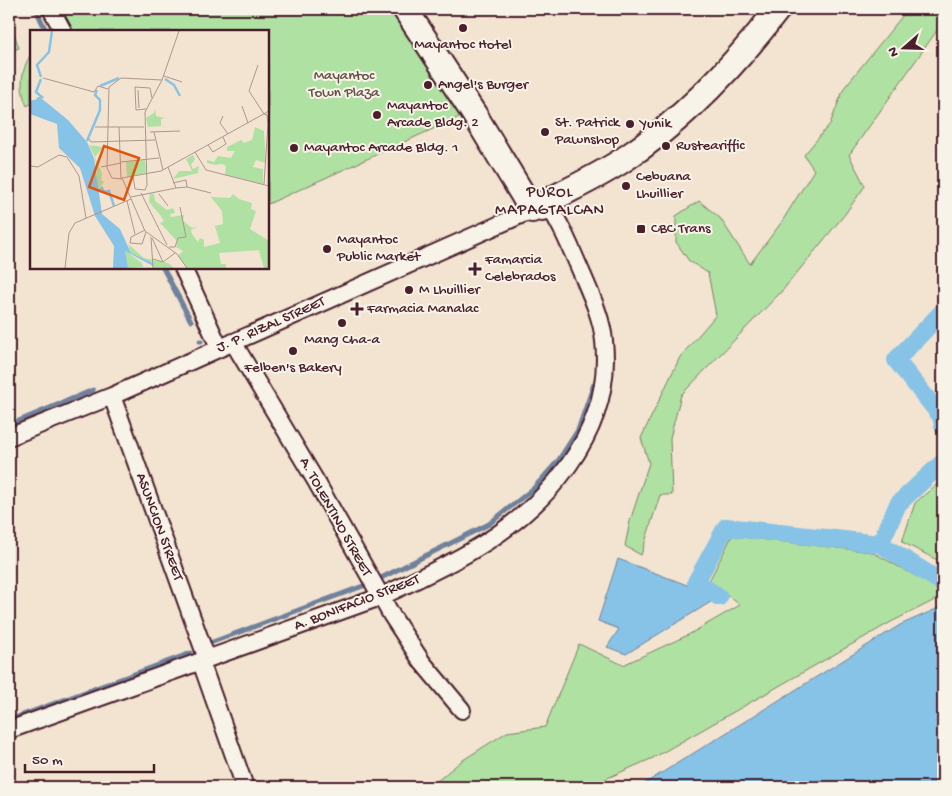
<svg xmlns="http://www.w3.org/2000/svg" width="952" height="796" font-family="'Gochi Hand',sans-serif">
  <rect width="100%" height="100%" fill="#f2e4d0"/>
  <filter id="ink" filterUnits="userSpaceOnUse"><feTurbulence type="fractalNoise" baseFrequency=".02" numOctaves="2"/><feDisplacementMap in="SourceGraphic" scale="10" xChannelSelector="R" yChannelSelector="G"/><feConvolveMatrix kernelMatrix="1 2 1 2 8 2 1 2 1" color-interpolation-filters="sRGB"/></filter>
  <g filter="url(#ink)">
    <path fill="#afe1a2" stroke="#7c8066" d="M58,9H398L468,113L268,204V31H70Z
      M908,9H943V22L849,155L865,186L845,214L782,291L681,395L670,438L672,495H660L641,555L625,546L630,521L649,463L641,438L680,357L716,315L708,273L689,261L676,242V216L699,201L720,218L750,264L781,223L814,170L804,155L830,124L844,88Z
      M12,27L19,48L9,52V29Z
      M31,54V104L27,106C19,89 21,70 31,54Z
      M943,479V563L902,542L915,503Z
      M732,536L872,552L943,591V596L891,622L653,758L587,787H430L460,762L507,732L545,727L579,644L623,665L688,635L740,605L709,581Z"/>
    <path fill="#87c3e7" stroke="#6f819c" d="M618,559L719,597L626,654L607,647L619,629L598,621Z
      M943,606V787H639L900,625Z"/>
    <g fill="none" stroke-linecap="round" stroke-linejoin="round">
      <path stroke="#6f819c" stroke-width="5" d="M36,9L46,31
        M163,268L191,321
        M200,341H201
        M9,425L93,390
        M377,580L489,524L534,488L558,461L578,430L594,384
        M210,643L363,586
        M9,720L191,653"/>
      <path stroke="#87c3e7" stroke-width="18" d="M943,311L896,360L941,416L943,426
        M943,462L898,504L880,544L943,583
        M719,597L696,582L726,527L880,544"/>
      <g stroke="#4a1f2b" stroke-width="20">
        <path id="minor" d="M51,9L63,31
          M183,268L219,347
          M233,342L317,483L392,616L422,662L462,710
          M112,396L207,659
          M9,437L112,396L532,210L542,213
          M201,662L245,787
          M9,730L380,597C410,583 440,569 468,553C544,510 614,434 604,341C602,319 592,297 583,276C572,251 562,225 546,202"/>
      </g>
      <g stroke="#4a1f2b" stroke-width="28">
        <path id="secondary" d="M405,9L474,114L532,210C563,192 597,178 626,158C686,118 735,65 778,9"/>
      </g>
      <use href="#minor" stroke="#f7f3e8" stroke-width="16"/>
      <use href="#secondary" stroke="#f7f3e8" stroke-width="24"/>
    </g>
  </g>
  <g fill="#4a1f2b" stroke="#f7f3e8" stroke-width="2">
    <circle cx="463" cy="28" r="5"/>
    <circle cx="428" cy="85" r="5"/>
    <circle cx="377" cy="115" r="5"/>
    <circle cx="630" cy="124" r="5"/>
    <circle cx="545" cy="132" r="5"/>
    <circle cx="666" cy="146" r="5"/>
    <circle cx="294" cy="148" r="5"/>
    <circle cx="626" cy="186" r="5"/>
    <rect x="636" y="224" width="10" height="10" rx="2.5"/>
    <circle cx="327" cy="249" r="5"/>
    <path d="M472.5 261.5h5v5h5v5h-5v5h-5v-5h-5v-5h5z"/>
    <circle cx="409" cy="290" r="5"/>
    <path d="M354.5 301.5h5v5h5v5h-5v5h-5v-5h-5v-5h5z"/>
    <circle cx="342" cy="323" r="5"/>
    <circle cx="293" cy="351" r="5"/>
  </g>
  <g text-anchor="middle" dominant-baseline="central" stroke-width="4" stroke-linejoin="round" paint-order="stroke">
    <g font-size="15" fill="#4a1f2b" stroke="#f7f3e8" text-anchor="start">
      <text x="463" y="45" text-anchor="middle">Mayantoc Hotel</text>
      <text x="438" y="85">Angel's Burger</text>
      <text x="387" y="106">Mayantoc<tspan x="387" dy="17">Arcade Bldg. 2</tspan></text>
      <text x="555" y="123">St. Patrick<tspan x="555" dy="17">Pawnshop</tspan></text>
      <text x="640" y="124">Yunik</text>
      <text x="676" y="146">Rusteariffic</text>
      <text x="304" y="148">Mayantoc Arcade Bldg. 1</text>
      <text x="636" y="177">Cebuana<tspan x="636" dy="17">Lhuillier</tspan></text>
      <text x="651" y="229">CBC Trans</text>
      <text x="337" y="240">Mayantoc<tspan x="337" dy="17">Public Market</tspan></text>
      <text x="485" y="260">Famarcia<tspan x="485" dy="17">Celebrados</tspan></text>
      <text x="419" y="290">M Lhuillier</text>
      <text x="367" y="309">Farmacia Manalac</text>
      <text x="342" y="340" text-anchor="middle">Mang Cha-a</text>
      <text x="293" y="368" text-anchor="middle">Felben's Bakery</text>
    </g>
    <g font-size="15" fill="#635049" stroke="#f7f3e8">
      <text x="344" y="76">Mayantoc<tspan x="344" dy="17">Town Plaza</tspan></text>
    </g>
    <g font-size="15" fill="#4a1f2b" stroke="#f7f3e8">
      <text transform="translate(271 325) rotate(-24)">J. P. RIZAL STREET</text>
      <text transform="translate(335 517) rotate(61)">A. TOLENTINO STREET</text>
      <text transform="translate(159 527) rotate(70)">ASUNCION STREET</text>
      <text transform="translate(357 603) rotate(-21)">A. BONIFACIO STREET</text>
    </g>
    <g font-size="16" letter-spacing="1" fill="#4a1f2b" stroke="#f7f3e8">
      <text x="550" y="193">PUROL<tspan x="550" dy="18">MAPAGTALCAN</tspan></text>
    </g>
  </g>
  <g transform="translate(30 30)">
    <rect width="239" height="239" fill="#f2e4d0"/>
    <path d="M125,78L126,86L135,88L131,89V96L118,97L116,88L124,83ZM225,97L234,101L236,133L226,130L223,137L233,139V154L195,145L196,136L192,134L185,135L177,133V130L184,132L188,126L201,128L205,121H197V117L211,110L214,113L222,110ZM59,115L73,117L65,127L72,143L71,150L74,152L68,160L65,127ZM163,125L165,129L161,135L163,139L169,136L168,143L143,149L149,141H162L156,129ZM115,130L116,143L97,147L96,132ZM120,163L124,164L125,171L137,180L143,178L145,183L140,184L141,187L154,185L153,191L162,198L168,196L161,200L162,204L168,212L170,208L174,210V217L190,213L185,196L193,194L192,181L181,167L200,168L203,164L209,169L222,173L221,179L226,181L220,199L239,211V238H234L229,220L189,223L191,234H196V238H157L148,226L153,221L146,217L147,211L130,193L134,191L131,186L119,172ZM98,214L114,228L138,233L144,238H123V233L101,223ZM94,220L112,233L113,237L98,238Z" fill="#afe1a2"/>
    <path d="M11,68L38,90L57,112L64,128L72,184L90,199L101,223L123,233V236L95,221L98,238H83L84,216L65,186L50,138L29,118L27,94L0,84V71Z" fill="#87c3e7"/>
    <path fill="none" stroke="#87c3e7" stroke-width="2.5" d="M11,47L7,35L19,22L22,1M135,49L144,55L150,66M70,56L89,48M7,69L12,67L6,62L11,49M57,111L70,80V70L65,65L67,60M68,161L72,158L74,162L79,161L84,176"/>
    <path fill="none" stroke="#af958e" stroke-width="1" d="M228,35L219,61L234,84M134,46L152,52M13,48L64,62L68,56L78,59M108,60L109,78M212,76L218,93M116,79L106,80L105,57L120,58L122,68M193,86L190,93L198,104M65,97H114M89,97L91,149M120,102L150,101M124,102L133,140M59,109L61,112L125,110M178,115L183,122L196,114L193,107M165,122L176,140L239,156M91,132L129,128M0,136L8,137L29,125L37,127L49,146L56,188M71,137L91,133M103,146L105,159L115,160L117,155L115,82L132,50L149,1M92,149L82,148L77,138L79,57L91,48L132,50M143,153L156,150L157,157M234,154L238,94L237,85L234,84M146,158L157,157L181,163M111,163L137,215M129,164L138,176M101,167L146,158L138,137M97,171L105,204M115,200L101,207L100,213L112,214L116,202M121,207L123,238M122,208L133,232M139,217H145L148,208L156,207L150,177M123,229L133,232L145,223M35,238L39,203L45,193L101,169M157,238L147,224L115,201L92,148L131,141L239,81"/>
    <path fill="#e0560e" fill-opacity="0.15" stroke="#e0560e" stroke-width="2.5" d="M74,116L109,128L94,170L59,157Z"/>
    <rect width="239" height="239" fill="none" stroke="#4a1f2b" stroke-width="2.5"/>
  </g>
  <rect width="952" height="796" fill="none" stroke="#f7f3e8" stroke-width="30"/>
  <rect x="15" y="15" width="922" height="766" fill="none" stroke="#4a1f2b" stroke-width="2" filter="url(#ink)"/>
  <g transform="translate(904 48) rotate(250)" stroke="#f7f3e8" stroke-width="4" paint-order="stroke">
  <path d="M0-4L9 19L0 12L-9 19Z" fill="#4a1f2b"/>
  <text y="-8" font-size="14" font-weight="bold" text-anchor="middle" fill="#4a1f2b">N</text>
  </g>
  <path d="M25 764v8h129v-8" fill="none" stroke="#4a1f2b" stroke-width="2.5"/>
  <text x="32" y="764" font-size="15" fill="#4a1f2b" stroke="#f7f3e8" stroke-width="4" paint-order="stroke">50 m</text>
</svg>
